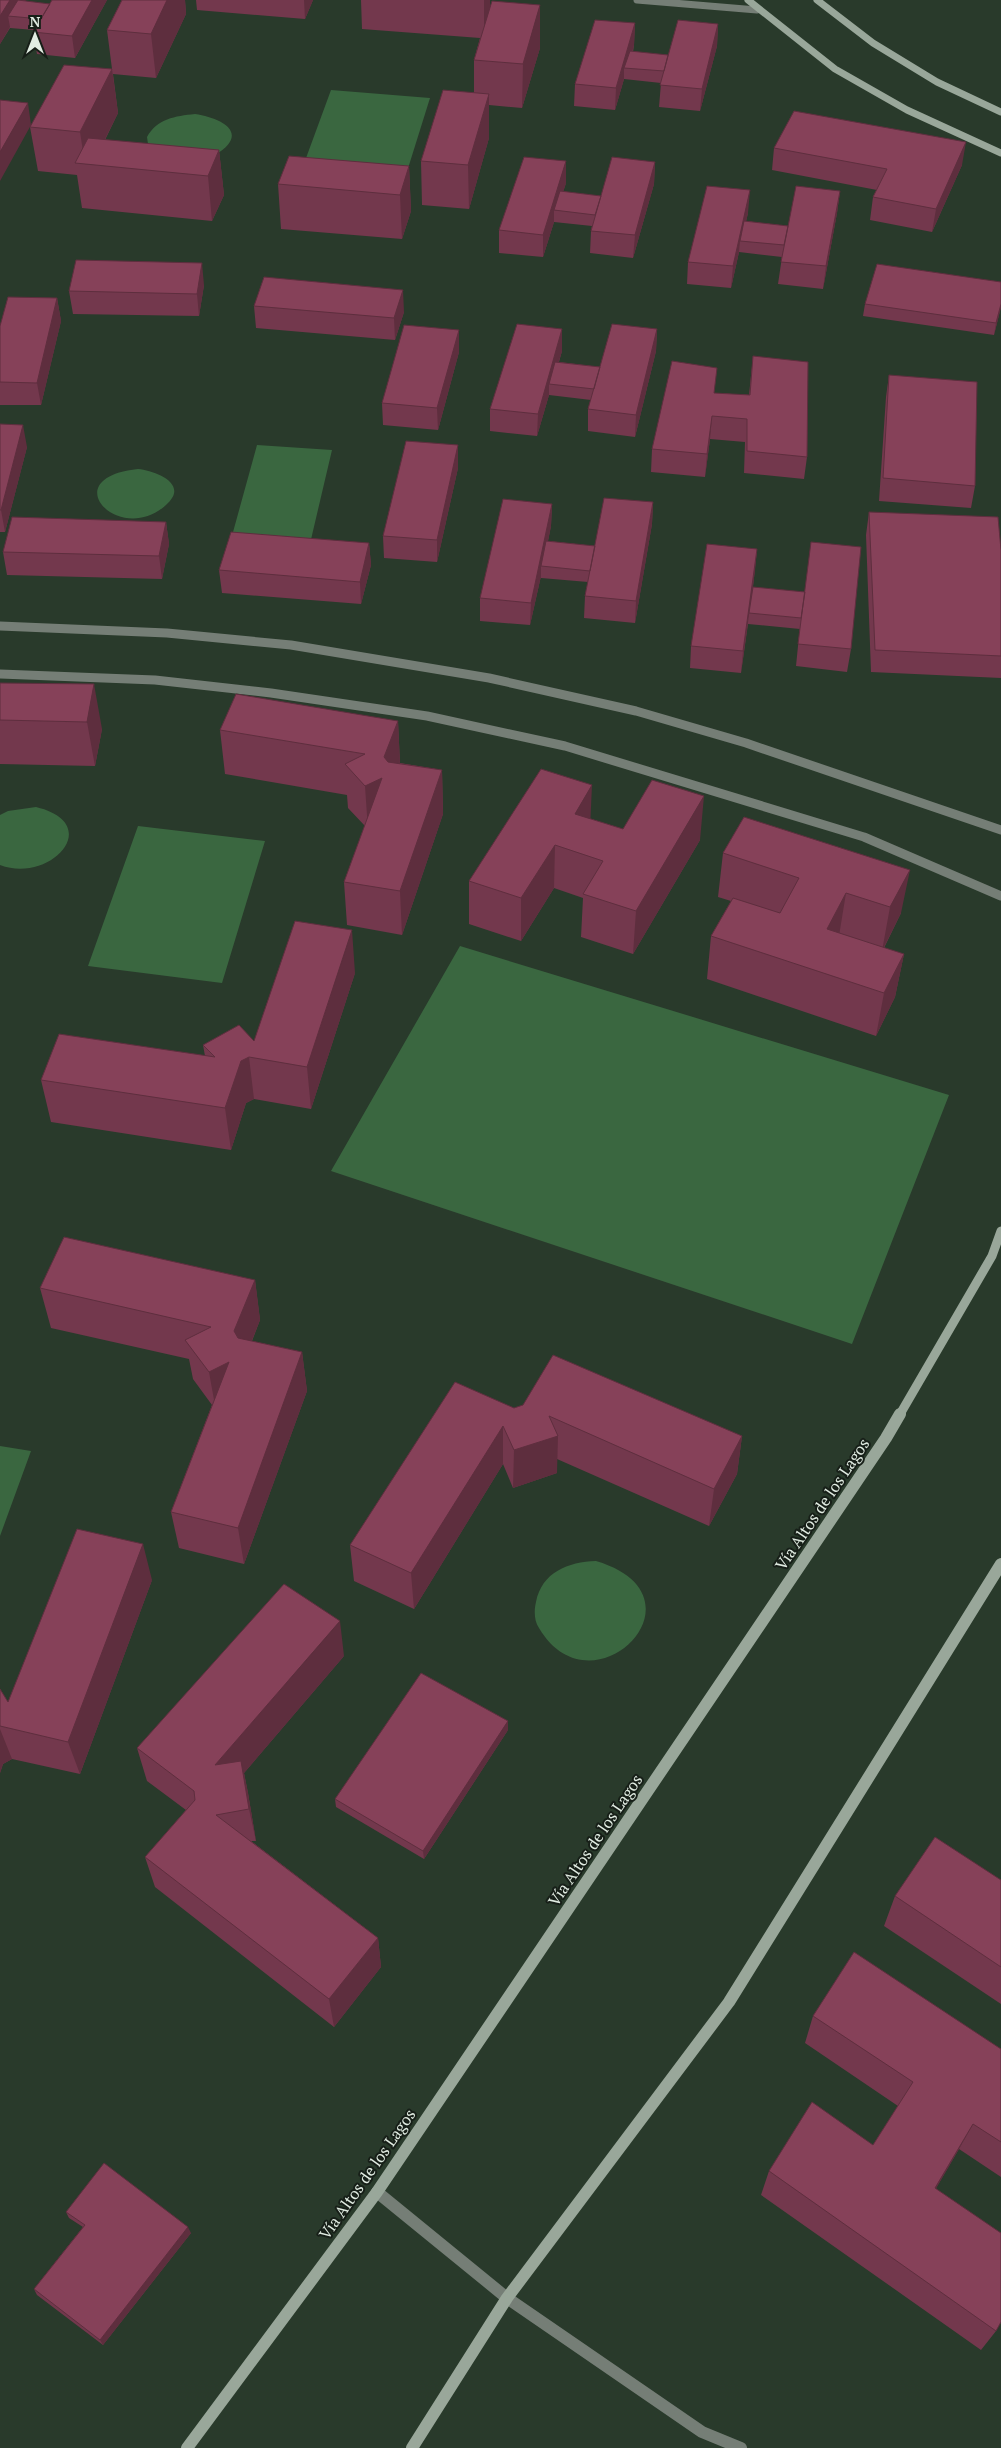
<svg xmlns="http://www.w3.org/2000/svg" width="1001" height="2448" font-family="'PT Serif',serif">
  <rect width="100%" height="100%" fill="#293a2b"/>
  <path fill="#3a6740" d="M331,90L430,98L405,178L302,169Z
    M195,114C222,118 251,133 215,155L148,144L147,137C157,119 175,116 195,114Z
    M257,445L332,450L309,548L230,543Z
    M138,469C156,471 190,484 166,505C120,547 53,478 138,469Z
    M36,807C106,824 50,884 0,865V815L8,811Z
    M138,826L265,841L222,983L88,966Z
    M460,946L949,1095L852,1344L331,1171Z
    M0,1446L31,1451L0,1536Z
    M596,1561C714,1596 592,1718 539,1628C534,1621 534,1610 536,1602C542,1572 568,1562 596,1561Z"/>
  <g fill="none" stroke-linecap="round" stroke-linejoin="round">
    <path stroke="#757e76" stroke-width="7" d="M637,0L757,10"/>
    <path stroke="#757e76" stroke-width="9" d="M0,626L167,633L291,645L489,678L636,711L746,743L1001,830
      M0,674L155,680L271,693L427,716L565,746L864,837L1001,896"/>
    <path stroke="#757e76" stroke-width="12" d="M377,2192L507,2298L702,2432L741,2448"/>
    <path stroke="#99a79a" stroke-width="7" d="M748,0L835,69L907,110L1001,153
      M817,0L873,43L937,82L1001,112"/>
    <path stroke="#99a79a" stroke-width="9" d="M899,1416L992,1256L1001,1231"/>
    <path stroke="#99a79a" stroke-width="12" d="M187,2448L377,2192L886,1438L900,1414
      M412,2448L507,2298L729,2002L1001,1564"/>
  </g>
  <path fill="#73384d" d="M0,0L50,4L107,0L75,58L37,54L33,32L34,30L10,28L0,44Z
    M122,0H185L186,14L156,78L113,74L118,113L105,140L219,150L224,195L212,221L82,208L77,175L38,171L30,127L112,69L107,30Z
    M196,0H313L305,19L197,10Z
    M361,0H490V7L540,48L522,108L489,105V138L469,209L422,205L421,161L474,92V60L480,38L362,29Z
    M635,23L634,45L633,52L668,55L718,24L717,46L700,111L659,107L661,83L624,79L615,110L574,106L575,84Z
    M774,148L962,165L932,232L870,220L873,197L877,190L772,170Z
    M655,162L654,184L633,258L590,253L591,231L592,226L554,222L543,257L499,253V230L566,183L563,192L601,196Z
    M409,166L411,211L402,239L281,229L278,184Z
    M840,191L837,213L823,289L778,284L782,257L739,252L731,288L687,284L688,262L748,213L746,221L788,226Z
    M204,285L199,316L73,314L69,291Z
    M57,298L61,321L41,405H0V326Z
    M865,304L1001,307L994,335L863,316Z
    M254,306L404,312L395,340L256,328Z
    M562,329V351L559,362L600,367L657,329L656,351L635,437L588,431V409L591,400L549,395L537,436L490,431V409Z
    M459,330V352L438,430L383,425L382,403Z
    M753,356L807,457L804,479L744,473L745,442L710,439L705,477L651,472L652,449L715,393L749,395Z
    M889,375L975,486L971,508L879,501L886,397Z
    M0,424L27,447L5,532H0Z
    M458,445V468L437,562L384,558L383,536Z
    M653,502L652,524L635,623L584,618L585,596L588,582L541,578V576L530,625L480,621V598L552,504L551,526L548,541L595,546Z
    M869,512L1001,550V678L871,672L866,535Z
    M166,522L169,544L162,579L7,575L3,552Z
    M369,543L371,565L361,604L222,593L219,570Z
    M757,549L753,587L851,649L847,672L796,666L800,626V629L748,624L741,673L690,668L691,646Z
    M0,683L102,729L95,766L0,764Z
    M398,721L400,763L442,770L443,814L402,935L347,925L344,882L365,826L348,808L347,795L225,774L220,730Z
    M744,817L901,913L884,948L904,954L895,997L876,1036L707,979L711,936L731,901L718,897L723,853Z
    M591,819L623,829L700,840L633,954L581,937L583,898L554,888L521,941L469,924V881Z
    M355,973L311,1109L254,1099L246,1103L231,1150L51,1122L41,1080L205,1056L203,1045L254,1041Z
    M255,1280L260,1320L252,1341L302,1352L307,1391L244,1564L179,1548L171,1512L212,1405L193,1379L189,1359L51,1328L40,1288Z
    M514,1408L742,1436L737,1474L709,1526L557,1459V1473L513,1488L503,1464L414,1609L354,1581L350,1545Z
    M152,1580L80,1774L12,1759L3,1764L0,1773V1689L8,1702Z
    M344,1656L244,1773L248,1793L256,1841H251L378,1938L381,1967L334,2027L155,1887L145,1857L186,1810L147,1781L137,1748Z
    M508,1730L424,1859L336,1807L335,1799Z
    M1001,1880V2004L884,1926L895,1896Z
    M813,2016L1001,2049V2177L959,2149L936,2188L996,2331L981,2350L761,2195L769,2171L873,2145L898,2106L805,2043Z
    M66,2212L191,2233L103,2345L37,2295L34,2289L83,2227L69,2218Z"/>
  <path fill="#5e2e3e" d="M10,0H26L16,17L8,16L10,27L0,44V16Z
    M92,0H107L75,58L72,36Z
    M167,0H185L186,14L156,78L151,34Z
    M304,0H313L305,19Z
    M484,0H490V17L484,39Z
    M540,5V48L522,108L523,64Z
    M635,23L634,45L628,68H624V79L615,110L616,88Z
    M718,24L717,46L700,111L702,89Z
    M112,69L118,113L92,165L85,164L80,132Z
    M489,94V138L469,209L468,165Z
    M28,103L31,125L0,181V152Z
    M966,142L962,165L932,232L936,209Z
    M219,150L224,195L212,221L208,176Z
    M566,161V183L557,211L554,210V222L543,257V235Z
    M655,162L654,184L633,258L635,235Z
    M409,166L411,211L402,239L400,195Z
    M750,190L748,213L742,241H740L739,252L731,288L733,266Z
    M840,191L837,213L823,289L826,266Z
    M202,263L204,285L199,316L197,294Z
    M403,290L404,312L395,340L394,318Z
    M57,298L61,321L41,405L37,383Z
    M1001,304V307L994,335L996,323Z
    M562,329V351L552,384H549V395L537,436L538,414Z
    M657,329L656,351L635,437L636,415Z
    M459,330V352L438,430L437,408Z
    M712,416L710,439L705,477L707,454Z
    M23,425L27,447L5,532L1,510Z
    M458,445V468L437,562V540Z
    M653,502L652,524L635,623L636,601Z
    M552,504L551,526L543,566H541V576L530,625L531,603Z
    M166,522L169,544L162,579L159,556Z
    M369,543L371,565L361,604L360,582Z
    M757,549L755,571L741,673L743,651Z
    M94,684L102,729L95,766L87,722Z
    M398,721L400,765L386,801L384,757Z
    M442,770L443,814L402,935L400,891Z
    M382,778L368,830L365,786Z
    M592,785L590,829L575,814Z
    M704,796L700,840L633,954L636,911Z
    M555,845L554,888L521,941V898Z
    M910,870L901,913L882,951L890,907Z
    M846,893L839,936L827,929Z
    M352,930L355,973L311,1109L307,1067Z
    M904,954L895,997L876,1036L884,993Z
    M249,1057L254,1099L246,1103L231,1150L225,1108L241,1061Z
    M255,1280L260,1320L240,1370L234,1331Z
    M302,1352L307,1391L244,1564L238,1528Z
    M229,1362L216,1411L209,1372Z
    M503,1426V1464L414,1609L411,1573Z
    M558,1436L557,1473L513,1488L514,1450Z
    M742,1436L737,1474L709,1526L714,1489Z
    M143,1544L152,1580L80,1774L68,1742Z
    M340,1621L344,1656L244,1773L248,1793L256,1841L249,1809L215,1765Z
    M508,1721V1730L424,1859L423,1851Z
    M0,1729L12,1759L3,1764L0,1773Z
    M378,1938L381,1967L334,2027L329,1999Z
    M973,2124L959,2149L923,2211L935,2188Z
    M188,2227L191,2233L103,2345L100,2340Z"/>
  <path fill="#864159" stroke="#5e2e3e" d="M0,0H10L0,16Z
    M18,0L50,4L41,19L8,16Z
    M52,0H92L72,36L33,32Z
    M122,0H167L151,34L107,30Z
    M492,1L540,5L523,64L474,60Z
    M595,20L635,23L616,88L575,84Z
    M678,20L718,24L702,89L660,85Z
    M630,51L668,55L664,71L624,68Z
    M64,65L112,69L80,132L30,127Z
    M443,90L489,94L468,165L421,161Z
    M0,100L28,103L0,152Z
    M794,111L966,142L936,209L873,197L887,169L774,148Z
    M88,138L219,150L208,176L75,163Z
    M289,156L409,166L400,195L278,184Z
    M524,157L566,161L543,235L499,230Z
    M612,157L655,162L635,235L591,231Z
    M707,186L750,190L733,266L688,262Z
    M796,186L840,191L826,266L781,262Z
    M560,191L601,196L595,215L554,210Z
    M744,221L788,226L784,245L740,241Z
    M76,260L202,263L197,294L69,291Z
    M877,264L1001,282V304L996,323L865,304Z
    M264,277L403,290L394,318L254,306Z
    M8,297L57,298L37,383L0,382V326Z
    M517,324L562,329L538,414L490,409Z
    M612,324L657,329L636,415L588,409Z
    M404,325L459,330L437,408L382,403Z
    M753,356L808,362L807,457L747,451V419L712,416L707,454L652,449L672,361L717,368L714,393L750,395Z
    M555,362L600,367L594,389L549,384Z
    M889,375L977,382L975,486L883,478Z
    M0,424L23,425L1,510H0Z
    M406,441L458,445L437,540L383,536Z
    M604,498L653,502L636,601L585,596Z
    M503,499L552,504L531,603L480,598Z
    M869,512L998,517L1001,550V656L875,650Z
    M12,517L166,522L159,556L3,552Z
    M231,532L369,543L360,582L219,570Z
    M546,541L595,546L590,571L541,566Z
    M811,542L861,547L851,649L798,644Z
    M707,544L757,549L743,651L691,646Z
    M753,587L805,592L801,618L749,613Z
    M0,683L94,684L87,722L0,720Z
    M236,694L398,721L384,757L388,762L442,770L400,891L344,882L382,778L365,786L345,764L365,754L220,730Z
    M541,769L592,785L575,814L623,829L652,780L704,796L636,911L583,894L603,861L555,845L521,898L469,881Z
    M744,817L910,870L890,907L846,893L827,929L904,954L884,993L711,936L733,898L780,913L799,878L723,853Z
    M295,921L352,930L307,1067L249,1057L241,1061L225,1108L41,1080L59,1034L215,1057L203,1045L239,1025L254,1041Z
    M64,1237L255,1280L234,1331L238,1338L302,1352L238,1528L171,1512L229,1362L209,1372L185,1340L211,1327L40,1288Z
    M553,1355L742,1436L714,1489L549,1416L558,1436L514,1450L503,1426L411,1573L350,1545L455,1382L514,1408L523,1405Z
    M77,1529L143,1544L68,1742L0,1726V1689L8,1702Z
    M284,1584L340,1621L215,1765L241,1761L249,1809L216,1815L378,1938L329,1999L145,1857L195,1800L194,1791L137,1748Z
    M421,1673L508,1721L423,1851L335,1799Z
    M935,1837L1001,1880V1967L895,1896Z
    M854,1952L1001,2049V2142L973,2124L935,2188L1001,2233V2322L996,2331L769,2171L812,2102L873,2145L913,2082L813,2016Z
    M104,2163L188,2227L100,2340L34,2289L85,2225L66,2212Z"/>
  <g text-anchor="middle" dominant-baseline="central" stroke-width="4" stroke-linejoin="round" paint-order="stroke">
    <g font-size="16" fill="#e1ece2" stroke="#171f18">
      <text transform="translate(822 1504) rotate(-56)">Vía Altos de los Lagos</text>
      <text transform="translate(595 1840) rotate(-56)">Vía Altos de los Lagos</text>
      <text transform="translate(367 2174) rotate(-55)">Vía Altos de los Lagos</text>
    </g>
  </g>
  <g transform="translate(35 35)" stroke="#171f18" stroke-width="4" paint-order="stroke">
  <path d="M0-4L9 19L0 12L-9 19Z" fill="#e1ece2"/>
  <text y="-8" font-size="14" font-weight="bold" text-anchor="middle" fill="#e1ece2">N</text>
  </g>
</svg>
